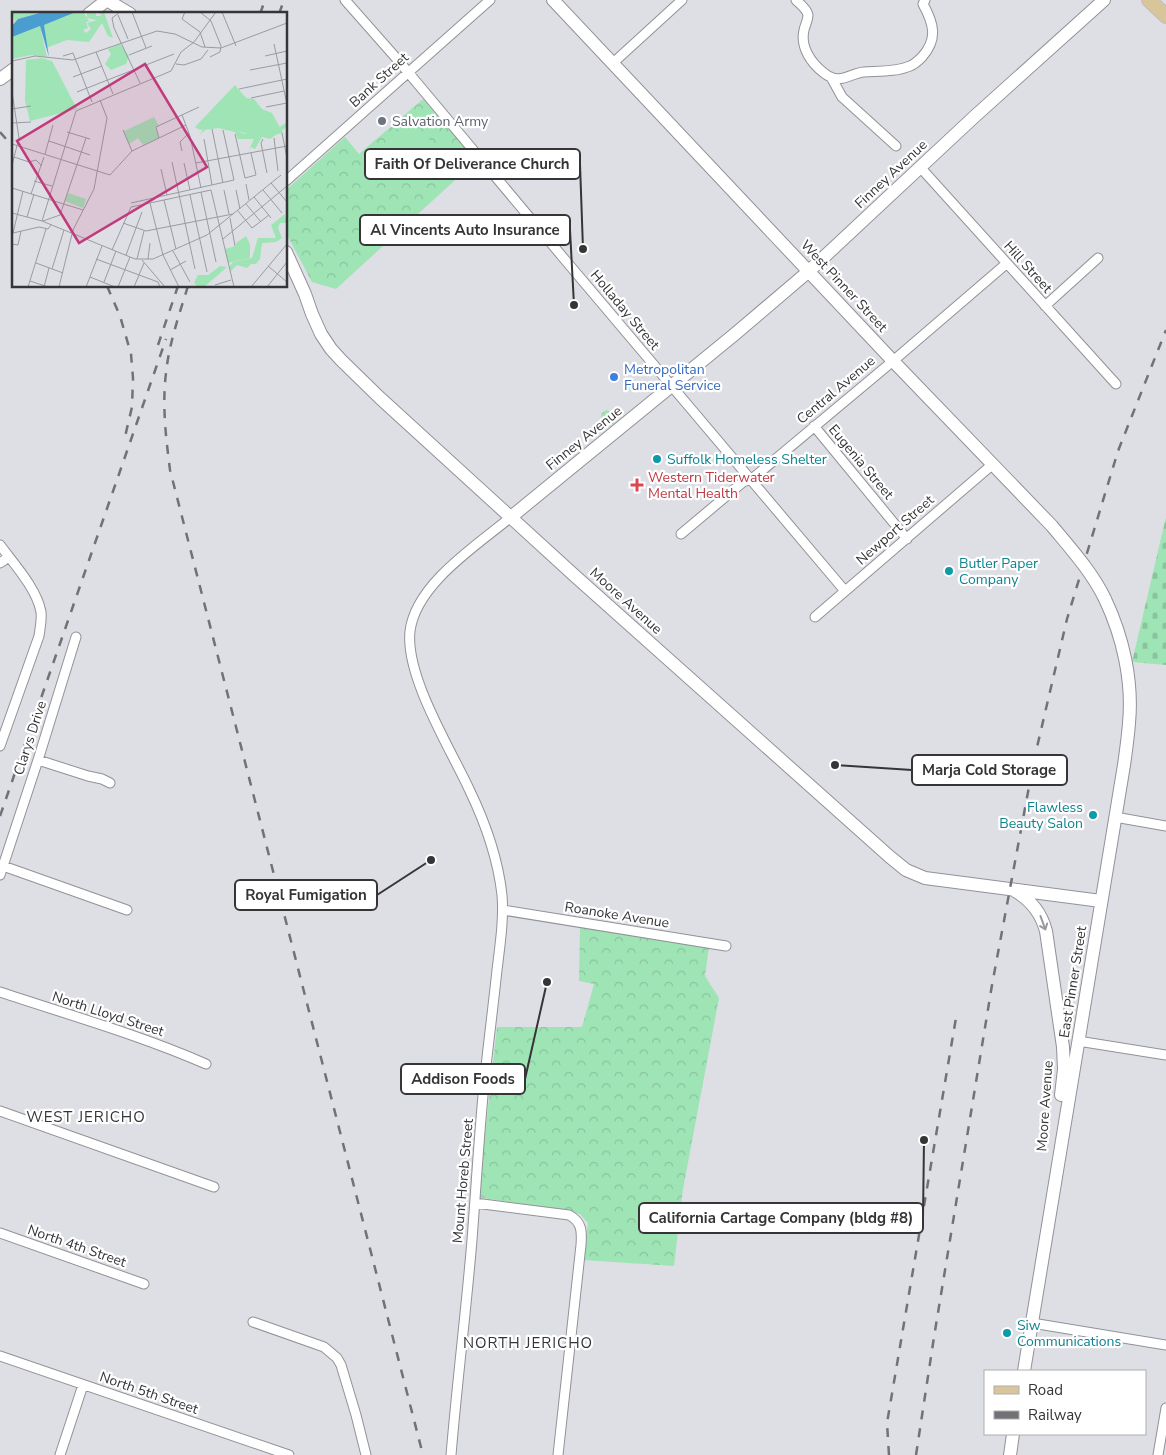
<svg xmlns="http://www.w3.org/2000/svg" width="1166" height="1455" font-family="'Nunito Sans',sans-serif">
  <defs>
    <pattern id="grass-dots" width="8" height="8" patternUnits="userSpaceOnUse" patternTransform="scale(1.25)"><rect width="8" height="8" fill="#9ee4b5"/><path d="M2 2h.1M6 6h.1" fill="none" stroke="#89c49c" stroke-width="1.8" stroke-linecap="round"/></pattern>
    <pattern id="forest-crowns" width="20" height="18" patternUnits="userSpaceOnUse" patternTransform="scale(1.25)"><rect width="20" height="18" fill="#9ee4b5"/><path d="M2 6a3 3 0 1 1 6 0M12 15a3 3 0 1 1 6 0" fill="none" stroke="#89c49c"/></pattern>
    <pattern id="cemetery-stones" width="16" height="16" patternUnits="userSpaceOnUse" patternTransform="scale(1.25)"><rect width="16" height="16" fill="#9ee4b5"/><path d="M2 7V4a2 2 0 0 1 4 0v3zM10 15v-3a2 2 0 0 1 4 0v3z" fill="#89c49c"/></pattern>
  </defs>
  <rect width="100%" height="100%" fill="#dedfe5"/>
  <path fill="url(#grass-dots)" d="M606,410L612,412L618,420L609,427C604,424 601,421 601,414Z"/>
  <path fill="url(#forest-crowns)" d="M423,99L476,161L336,289L312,282L286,233V190L345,137L359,154Z
    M580,926L709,947L705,976L719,998L683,1189L674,1266L583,1260L588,1223L580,1214L478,1197L497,1027H582L594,984L579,981Z"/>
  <path fill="url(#cemetery-stones)" d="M1166,517V665L1132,662Z"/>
  <path fill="#9ee4b5" d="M412,120L439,151L403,182L376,152Z"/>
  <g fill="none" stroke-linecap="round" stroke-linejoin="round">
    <g stroke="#919297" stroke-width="11">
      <path id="street" d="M345,0L397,59L566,261L845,591
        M796,0C800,4 807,9 808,15C808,21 805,25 804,30C800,47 811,63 824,73C840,86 850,73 864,72C879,71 896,72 910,66C915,64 918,61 922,57C938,39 934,24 923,4L925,0
        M613,63L682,0
        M831,77L842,97L896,146
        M920,167L1116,384
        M286,181L490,0
        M1045,306L1098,258
        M814,426L907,539
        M681,534L743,482L753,478L893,361L1006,264
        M0,545C14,564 37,589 41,612C42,620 40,628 39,636L0,746
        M0,563L9,557
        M815,617L993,464
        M38,760L88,776L102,779L110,783
        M1115,817L1166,826
        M3,866L127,910
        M0,875L38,760L76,637
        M503,910L726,946
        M0,992C69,1015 140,1035 206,1064
        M1078,1041L1166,1055
        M0,1111L214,1187
        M475,1203L569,1215C582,1222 582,1231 581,1245L558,1455
        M0,1233L144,1284
        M253,1322L324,1347L337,1358L341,1365L356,1415L366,1455
        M1032,1323L1166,1345
        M0,1356L289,1455
        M60,1455L83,1385
        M451,1455C457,1383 466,1312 472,1240C476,1188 479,1136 484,1085C488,1046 493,1008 497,970C500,945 504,919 502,895C498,859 485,822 469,789C450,748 405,676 410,631C416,584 476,546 511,517
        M1158,1455L1166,1408"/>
    </g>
    <g stroke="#919297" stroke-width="14">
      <path id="secondary" d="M107,0L130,14
        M553,0L893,361L1052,526
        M89,14L107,0
        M0,79L14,69
        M286,252L305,294L312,314L321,334L331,349L341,360L380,398L575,576L890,857L906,870L925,878L1101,901
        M511,517L735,334L809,271L974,117L1104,0
        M1015,891C1031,900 1041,912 1046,931L1063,1047L1064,1069L1061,1095
        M1024,1371L1124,765C1126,751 1128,737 1129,723C1133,681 1123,637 1105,599
        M1010,1455L1013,1434"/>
    </g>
    <g stroke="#bebebf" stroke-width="16">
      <path id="primary" d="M1149,0L1166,16"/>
    </g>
    <use href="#street" stroke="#fff" stroke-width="9"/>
    <use href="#secondary" stroke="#fff" stroke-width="12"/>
    <use href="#primary" stroke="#d9c59a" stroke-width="14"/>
    <path stroke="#727276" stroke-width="2.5" stroke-dasharray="9 9" stroke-linecap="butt" d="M260,14L265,0
      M279,14L284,0
      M0,132L14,148
      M107,286L120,316L131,354L133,378L132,407L124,441
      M188,286C179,315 169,344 166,373C162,406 166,438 170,470L423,1455
      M158,345L178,286
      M0,816L166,339
      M889,1455L887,1423L957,1012
      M916,1455L934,1337L992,985L1034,760L1067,619L1118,451L1166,330"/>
    <g stroke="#919297" stroke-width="14" stroke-linecap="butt">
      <path id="secondary-bridge" d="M1052,526C1071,549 1092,572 1105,599"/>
    </g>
    <use href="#secondary-bridge" stroke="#fff" stroke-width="12"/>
  </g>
  <defs><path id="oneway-shaft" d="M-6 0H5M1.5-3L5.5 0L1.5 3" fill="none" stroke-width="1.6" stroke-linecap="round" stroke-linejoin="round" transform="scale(1.25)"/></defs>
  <use stroke="#9a9a9c" href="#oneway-shaft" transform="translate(1043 923) rotate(70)"/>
  <circle fill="#6b7280" stroke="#fff" stroke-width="2" cx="382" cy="121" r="5"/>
  <circle fill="#3f7fe0" stroke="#fff" stroke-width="2" cx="614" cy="377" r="5"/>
  <g fill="#0f9aa8" stroke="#fff" stroke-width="2">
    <circle cx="657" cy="459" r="5"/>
    <circle cx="949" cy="571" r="5"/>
    <circle cx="1093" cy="815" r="5"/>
    <circle cx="1007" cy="1333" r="5"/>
  </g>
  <path fill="#e0444e" stroke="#fff" stroke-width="2" d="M634.5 477.5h5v5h5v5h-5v5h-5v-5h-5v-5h5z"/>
  <g text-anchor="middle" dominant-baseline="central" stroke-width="4.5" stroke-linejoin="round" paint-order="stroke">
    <g font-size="14" fill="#353538" stroke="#fff">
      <text transform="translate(379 80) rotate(-42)">Bank Street</text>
      <text transform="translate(891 174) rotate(-43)">Finney Avenue</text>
      <text transform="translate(1028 267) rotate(48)">Hill Street</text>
      <text transform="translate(844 286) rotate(47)">West Pinner Street</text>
      <text transform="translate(625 310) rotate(50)">Holladay Street</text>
      <text transform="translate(836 390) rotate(-40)">Central Avenue</text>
      <text transform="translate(584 438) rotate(-39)">Finney Avenue</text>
      <text transform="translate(861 462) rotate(50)">Eugenia Street</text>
      <text transform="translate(895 530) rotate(-41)">Newport Street</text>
      <text transform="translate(626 601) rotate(42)">Moore Avenue</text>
      <text transform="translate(30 738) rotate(-72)">Clarys Drive</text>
      <text transform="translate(617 915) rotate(9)">Roanoke Avenue</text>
      <text transform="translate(1073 982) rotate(-81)">East Pinner Street</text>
      <text transform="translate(108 1014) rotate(18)">North Lloyd Street</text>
      <text transform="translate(1045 1106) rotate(-86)">Moore Avenue</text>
      <text transform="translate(463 1181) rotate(-85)">Mount Horeb Street</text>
      <text transform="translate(77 1246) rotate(19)">North 4th Street</text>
      <text transform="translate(149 1393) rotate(19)">North 5th Street</text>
    </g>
    <g font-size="14" fill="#5b616d" stroke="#fff" text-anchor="start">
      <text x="392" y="121">Salvation Army</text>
    </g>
    <g font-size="14" fill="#366cbe" stroke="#fff" text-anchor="start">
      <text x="624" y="369">Metropolitan<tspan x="624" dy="16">Funeral Service</tspan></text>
    </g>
    <g font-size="14" fill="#0d838f" stroke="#fff" text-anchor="start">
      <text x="667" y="459">Suffolk Homeless Shelter</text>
      <text x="959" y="563">Butler Paper<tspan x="959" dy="16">Company</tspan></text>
      <text x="1083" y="807" text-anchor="end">Flawless<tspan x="1083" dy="16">Beauty Salon</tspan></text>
      <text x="1017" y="1325">Siw<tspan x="1017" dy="16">Communications</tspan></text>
    </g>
    <g font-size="14" fill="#be3a42" stroke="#fff" text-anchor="start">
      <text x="648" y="477">Western Tiderwater<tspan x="648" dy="16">Mental Health</tspan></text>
    </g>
    <g font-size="15" letter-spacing="1" fill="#353538" stroke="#fff">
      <text x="86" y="1117">WEST JERICHO</text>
      <text x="528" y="1343">NORTH JERICHO</text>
    </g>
  </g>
  <g transform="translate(12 12)">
    <rect width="275" height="275" fill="#dedfe5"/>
    <path d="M28,14L35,45L19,43L0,47V25ZM108,32L117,44L114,52L99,58L93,52L99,42L96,37ZM223,73L234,86L242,87L250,97L260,101L271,121L246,126L210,113L188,118L183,115ZM142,105L147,114L143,115L147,126L131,133L126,126L117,132L112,119ZM56,181L74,187L71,196L53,189ZM234,224L238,232V246L216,251L213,237L224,234V231Z" fill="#9ee4b5"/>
    <path d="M0,0H31L6,7L4,12ZM64,0L72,1L77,9L74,10L76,16L71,18L74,21L79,17L75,11L85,8L75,6V0H84V4H87L90,3L85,0H92L101,26L96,24L90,11L77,30L55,28L34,36L32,13ZM195,109L213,112L232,122H246L238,110L252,120H260L275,110V115L258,127L250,125L243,137L239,135L236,140L242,127H226L223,120L206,116L193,118L188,123ZM273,202L275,211H268L266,216L270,226L264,230L250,231L248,247L244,252H239L235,256L225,253L219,259L217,255L221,250L240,246L246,226H264L259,213ZM208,254L215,255L192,275H185L182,270L186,263H196Z" fill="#9ee4b5"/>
    <path d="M29,46L40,49L65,97L18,109L13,89L14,48Z" fill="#9ee4b5"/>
    <path d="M31,0H64L32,13L37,45L28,14L0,25V14L6,7Z" fill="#499ecf"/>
    <path fill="none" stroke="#9a9ba0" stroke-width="1" d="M108,0L100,6L102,16L128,71M120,0L134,36M173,0L170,7L188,20L193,35M188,0L199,9L209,34L208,40L198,45M210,0L224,34M106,3L116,27M262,32L275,92M84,40L101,82M117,43L140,34M51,44L61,41L80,90M253,44L275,39M0,49L23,44L61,48L145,19L163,22L190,35L209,36L275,11M164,52L172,53L189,47L196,38M238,58L275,51M61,65L90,54M227,77L275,67M0,80L7,126L0,153M65,80L162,42M239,86L272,79M254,95L275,91M0,97L19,94M170,103L178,124L189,176M0,111L19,110M200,117L211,171M111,118L120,139M55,120L78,127M270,121L275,146M223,122L233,166L244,163L239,141M147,126L144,115L187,95M262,126L266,159M192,127L200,173M251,127L249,131L255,161M37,129L78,143M0,132L98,163L120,139L174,113M170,139L168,130L177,121M33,142L41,113M2,145L17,150L24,148L30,154M160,150L183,257M172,151L178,178M184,151L275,134M149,157L155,183M22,169L40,174M259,171L275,190M234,172L237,188M0,176L71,198M212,178L217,202M224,178L228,197M251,178L270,201M189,180L204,250M19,182L32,145M178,183L195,260M242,185L259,206M152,188L164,237M119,191L222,168L211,118M138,191L151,243L167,275M234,192L249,210M226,199L240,216L257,203M0,201L30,209L123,247H141L195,223L269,163M15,205L22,182M218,206L223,234M30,209L64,99L159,59L169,40L182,30L204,0M31,209L48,203L74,126M111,211L134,219L221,202M1,221L11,179M1,221L27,215L36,217L39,213M211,227L275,174M0,232L6,233L9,219M100,238L119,195L199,178L222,275M161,239L178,270M114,243L130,200M84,247L146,270L148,275M125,247L132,219M136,247L138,231M130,248L153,275M24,251L51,261M256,254L275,270M40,257L52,218M158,258L174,249M78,265L103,275M18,269L36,275M92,270L104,239M203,273L219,268M16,275L34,217M32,275L37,256M47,275L61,218L82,177L95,106L88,88M74,275L90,234M106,275L118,245M122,275L132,251M239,275L275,232M255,275L275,250"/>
    <path fill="#c13b7c" fill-opacity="0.15" stroke="#c13b7c" stroke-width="2.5" d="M133,52L195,155L67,231L5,129Z"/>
    <rect width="275" height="275" fill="none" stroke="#353538" stroke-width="2.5"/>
  </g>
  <path fill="none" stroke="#353538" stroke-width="2" d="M583 249L580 164M574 305L570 230M835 765L912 770M431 860L377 895M547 982L525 1079M924 1140L923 1218"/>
  <g fill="#353538" stroke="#fff" stroke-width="2">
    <circle cx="583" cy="249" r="5"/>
    <circle cx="574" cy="305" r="5"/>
    <circle cx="835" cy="765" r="5"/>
    <circle cx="431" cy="860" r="5"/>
    <circle cx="547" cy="982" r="5"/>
    <circle cx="924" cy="1140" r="5"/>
  </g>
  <g fill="#fff" stroke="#353538" stroke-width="2">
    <rect x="365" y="149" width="215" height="30" rx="5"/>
    <rect x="360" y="215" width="210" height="30" rx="5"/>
    <rect x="912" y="755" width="155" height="30" rx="5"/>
    <rect x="235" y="880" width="142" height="30" rx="5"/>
    <rect x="401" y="1064" width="124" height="30" rx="5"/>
    <rect x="639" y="1203" width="284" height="30" rx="5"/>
  </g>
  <g font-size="15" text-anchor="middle" font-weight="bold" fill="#353538">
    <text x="472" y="169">Faith Of Deliverance Church</text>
    <text x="465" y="235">Al Vincents Auto Insurance</text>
    <text x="989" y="775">Marja Cold Storage</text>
    <text x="306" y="900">Royal Fumigation</text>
    <text x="463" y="1084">Addison Foods</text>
    <text x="781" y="1223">California Cartage Company (bldg #8)</text>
  </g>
  <rect x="984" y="1370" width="162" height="65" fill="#ffffff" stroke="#aeaeaf"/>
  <rect x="994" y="1386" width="25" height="8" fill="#d9c59a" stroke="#aeaeaf"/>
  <text x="1028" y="1395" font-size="15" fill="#353538">Road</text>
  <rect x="994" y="1411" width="25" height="8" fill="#727276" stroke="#aeaeaf"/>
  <text x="1028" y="1420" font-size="15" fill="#353538">Railway</text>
</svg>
